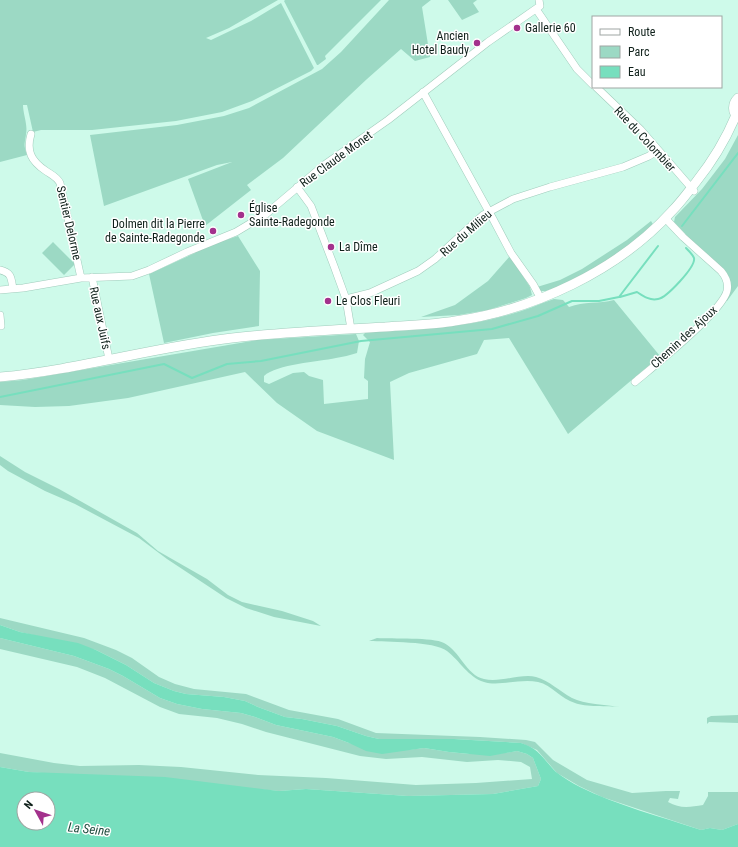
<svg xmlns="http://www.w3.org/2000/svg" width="738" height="847" font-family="'Roboto Condensed',sans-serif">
  <rect width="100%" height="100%" fill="#cefaea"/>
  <path fill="#9cd9c4" d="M0,0H278L229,28L206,38L211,40L251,21L281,3L314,68L311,71L252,101L222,112L176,121L92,130H41L33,132L27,105H23C23,114 28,125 26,134C25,144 23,144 27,155L0,162Z
    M285,0H381L325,56L326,59L318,65H317L284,1Z
    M389,0H431L422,7L430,57L415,61L401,49L367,79L283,158L247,185L251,190L205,226L188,179L232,162L217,165L104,206L90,135L177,125L224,116L249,108L322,69L341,52Z
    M448,0H477L473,3L479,12L462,20Z
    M738,135V286L727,301L724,300L729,280L674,222L675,217L702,189L725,159Z
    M651,221L654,226L608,260L565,284L546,291H540L537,287L560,280L582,269L627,240Z
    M238,236L260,271L259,326L213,333L164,343L149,274L195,253L196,250Z
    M53,242L75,264L64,275L42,253Z
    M510,256L530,287L532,295L526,298L488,310L459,315L421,317L455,305L488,281Z
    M554,299L563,300L569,307C584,301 599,304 614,300L660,356L568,434L509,338L484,340L477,354L409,373L390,382L394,460L317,431L277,403L245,372L128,398L69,406L35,407L0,405V382L23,380L257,340L356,334L359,341L357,353C350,355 343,357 336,358C318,362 277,364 264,376V382L269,384L293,373L304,372L309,376L323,380L324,404L368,399V381L364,378L365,359L370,342L363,335L366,332C414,331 462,328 508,315C524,311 539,304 554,299Z
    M0,456L25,472L59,489L137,533L158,551L207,579L228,595L242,602L282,611L313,621L321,626L274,617L246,608L226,598L167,559L139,538L75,504L45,491L8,471L0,465Z
    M0,618L84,638L116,650L132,658L159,677L175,684L194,689L246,694L289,710L338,719L376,733L480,737L526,740L535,742L553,760L587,780L632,793L666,791H680L678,799L670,798L668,802C680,809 690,807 703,805L708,796V792H738V824L722,830L710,828L701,830L602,797L579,786L557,773L537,750L521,743L454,739H379L366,736L337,726L302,719L285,717L258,707L245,701L224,697L186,694L174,691L154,683L126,665L96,650L20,632L0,625Z
    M0,638L74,656L109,669L123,676L160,698L177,704L202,709L241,713L255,717L276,725L333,737L349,743L406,750L424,748L449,752L469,754L504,753L517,751L527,754L533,758L541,779L538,786L493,794L408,796L306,789L279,791L29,772L0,767V753L54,763L80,766L139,765L181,767L258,775L326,778L416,785L476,783L532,779L530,767L521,762L498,760L467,762L422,757L386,759L360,756L266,732L242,724L217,718L179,714L160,707L105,678L77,667L0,649Z
    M377,638C392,639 433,637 444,643C460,651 466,675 484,679C500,683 522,673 536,677C550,681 559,691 572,698C584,704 606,705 620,707C608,706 585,707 575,703C561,699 552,685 538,682C520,678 499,687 484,682C468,677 460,661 447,651C434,641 386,642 369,641Z
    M738,715V723L709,722L707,724V718L711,716Z"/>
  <path fill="#77dfbe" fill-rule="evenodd" d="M0,625L20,632L78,643L96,650L126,665L154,683L174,691L186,694L224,697L245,701L258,707L285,717L302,719L337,726L366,736L379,739H454L521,743C539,748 544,760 556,772C563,777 572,783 580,787C616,805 662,817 701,830L710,828L722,830L738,824V847H0V767L29,772L165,777L279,791L306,789L408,796L493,794L538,786L541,779L533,758L527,754L517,751L490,756L449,752L424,748L382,754L366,751L349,743L333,737L276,725L255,717L241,713L202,709L177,704L160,698L123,676L109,669L74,656L0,638ZM24,799H48V823H24Z"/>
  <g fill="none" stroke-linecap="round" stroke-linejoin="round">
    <path stroke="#77dfbe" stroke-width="2" d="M682,226L738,153
      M620,297L637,292C643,296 650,301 658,299C666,298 696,267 694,258C693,255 689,251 686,248
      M0,397L164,364L192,378L227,364L261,361L361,341L492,329L538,316L572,301H599L619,297L658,246"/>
    <g stroke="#a1ccbc" stroke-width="8">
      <path id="minor" d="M536,9L577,69L593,85
        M596,87L641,130L694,191
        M423,92L493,219L511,253L533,284L541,299
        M31,134C26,151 31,161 46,171C52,175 57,177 60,183L81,278
        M297,187L311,206L334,266L346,299L351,329
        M0,270C12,273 11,278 13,289
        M92,277L109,359
        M0,290L23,288L81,278L132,276L149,270L187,252L236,232L266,214L324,165L388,120L488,42L540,6L539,0
        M346,299L370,293L418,271L435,259L483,215L513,199L550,187L623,167L649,156L658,150
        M0,315L1,326
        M635,382C654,366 722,312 727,291C729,283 726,277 721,271L683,237L665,218"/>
    </g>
    <g stroke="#a1ccbc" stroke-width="10">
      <path id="major" d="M738,98C732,104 732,112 738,117
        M0,377C78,370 154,347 232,338C283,332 334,330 385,327C408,325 432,325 455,321C533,310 618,271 672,211C681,202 688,192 696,182C712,162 726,139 736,115"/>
    </g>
    <use href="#minor" stroke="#fff" stroke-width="7"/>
    <use href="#major" stroke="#fff" stroke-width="9"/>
  </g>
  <g fill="#a3318c" stroke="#fff" stroke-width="1.5">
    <circle cx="517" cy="28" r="4"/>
    <circle cx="477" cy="43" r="4"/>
    <circle cx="241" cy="215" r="4"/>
    <circle cx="213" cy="231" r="4"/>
    <circle cx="331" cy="247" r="4"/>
    <circle cx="328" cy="301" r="4"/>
  </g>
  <g text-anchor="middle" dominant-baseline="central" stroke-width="3" stroke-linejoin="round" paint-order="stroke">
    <g font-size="12" fill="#0f201a" stroke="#fff" text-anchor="start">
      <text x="525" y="28">Gallerie 60</text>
      <text x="469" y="36" text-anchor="end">Ancien<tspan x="469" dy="14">Hotel Baudy</tspan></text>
      <text x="249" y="208">Église<tspan x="249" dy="14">Sainte-Radegonde</tspan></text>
      <text x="205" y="224" text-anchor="end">Dolmen dit la Pierre<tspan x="205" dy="14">de Sainte-Radegonde</tspan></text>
      <text x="339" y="247">La Dîme</text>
      <text x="336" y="301">Le Clos Fleuri</text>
    </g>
    <g font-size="12" fill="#0f201a" stroke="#fff">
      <text transform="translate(645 139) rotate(47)">Rue du Colombier</text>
      <text transform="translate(336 159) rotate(-36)">Rue Claude Monet</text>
      <text transform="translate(69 223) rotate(77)">Sentier Delorme</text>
      <text transform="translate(466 233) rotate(-41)">Rue du Milieu</text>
      <text transform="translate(100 318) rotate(78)">Rue aux Juifs</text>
      <text transform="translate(684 337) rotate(-43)">Chemin des Ajoux</text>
    </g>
    <g font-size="13" font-style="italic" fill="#204d3f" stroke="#fff">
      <text transform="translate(89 829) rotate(6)">La Seine</text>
    </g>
  </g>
  <rect x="592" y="16" width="130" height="72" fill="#ffffff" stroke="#9fa6a3"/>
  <rect x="600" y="29" width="20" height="6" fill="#ffffff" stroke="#9fa6a3"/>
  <text x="628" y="36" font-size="12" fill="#0f201a">Route</text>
  <rect x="600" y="46" width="20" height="12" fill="#9cd9c4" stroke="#9fa6a3"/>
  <text x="628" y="56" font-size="12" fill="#0f201a">Parc</text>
  <rect x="600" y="66" width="20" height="12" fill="#77dfbe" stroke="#9fa6a3"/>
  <text x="628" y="76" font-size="12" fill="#0f201a">Eau</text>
  <g transform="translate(36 811) rotate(310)"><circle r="19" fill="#ffffff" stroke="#9fa6a3"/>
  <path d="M0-3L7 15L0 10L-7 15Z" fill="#a3318c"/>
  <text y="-6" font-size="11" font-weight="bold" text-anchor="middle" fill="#0f201a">N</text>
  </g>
</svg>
